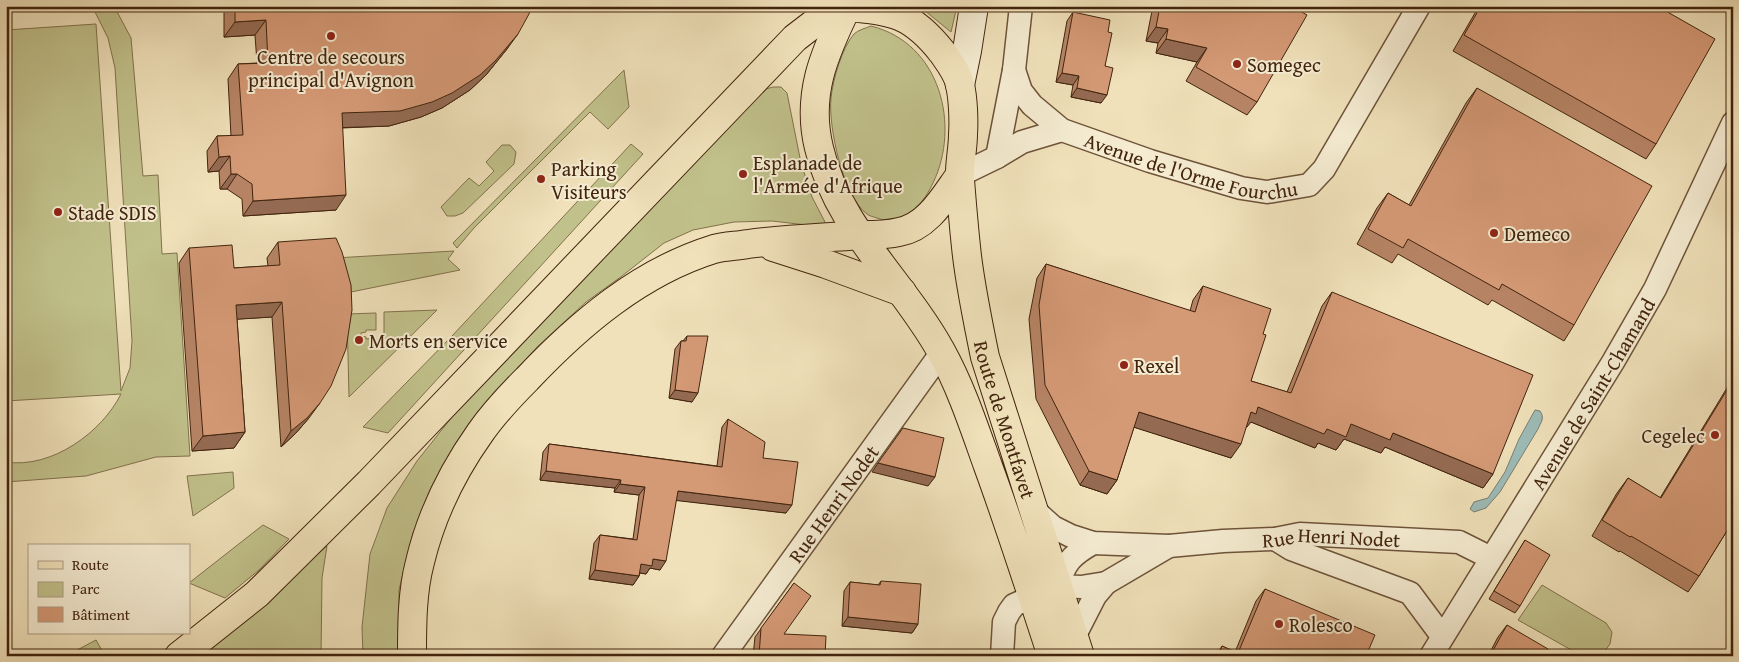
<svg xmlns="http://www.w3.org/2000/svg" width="1739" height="662" font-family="'Gentium Book Plus',serif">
  <rect width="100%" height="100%" fill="#f0e1ba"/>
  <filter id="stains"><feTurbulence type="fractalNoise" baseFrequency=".004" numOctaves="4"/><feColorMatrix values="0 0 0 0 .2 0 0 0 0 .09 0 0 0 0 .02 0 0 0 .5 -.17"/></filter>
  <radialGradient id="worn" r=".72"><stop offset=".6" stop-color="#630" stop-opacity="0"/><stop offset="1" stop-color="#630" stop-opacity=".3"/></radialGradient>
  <path fill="#c1c18b" stroke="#82724c" d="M92,6H114L131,38L143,176L158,175L162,254L177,253L190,456L156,457L86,476L6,482V462C52,469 102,432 121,394L6,401V30L96,24L121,391L130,368L132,341L115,68L108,38Z
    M919,6H957L951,32Z
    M871,26C940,43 961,125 933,183C924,202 911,218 888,220C885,221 881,219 877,218C874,217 869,216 867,214C843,197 828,126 831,98C833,79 842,48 854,34C858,30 866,28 871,26Z
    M624,70L629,107L608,129L590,112L474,228L457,248L453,243Z
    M773,87H781L787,93L801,163L812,197L825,222L824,227L772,221L734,222L693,230L664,243L622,276L586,302L538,346L498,389L462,436L432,487L413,533L399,590V656H363L362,627L370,554L387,508L417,461L475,388L762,90Z
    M631,144L643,154L388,433L363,427L452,336Z
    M502,145H510L516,152L514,164L463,213L455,216H447L441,207L469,178L479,186L494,171L486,162Z
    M454,251L448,259L460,270L346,293L335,258Z
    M437,310L349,397L347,314L376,313V330H366V332L361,333V336L366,337V339L376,338V344L384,343V312Z
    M233,472L234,488L193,516L187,476Z
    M263,525L289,539L259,570L225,598L189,583Z
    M327,546L322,578L321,656H199Z
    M1542,585L1606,623L1612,632L1610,644L1601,656H1582L1518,620Z
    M96,640L105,656H66Z"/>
  <path fill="#9dbcb8" stroke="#797f74" d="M1535,410L1540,411C1545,418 1541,422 1538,429L1500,492L1486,508L1474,512L1470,509L1474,502L1488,498L1505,472L1519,439Z"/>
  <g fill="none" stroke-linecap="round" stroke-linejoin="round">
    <g stroke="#6e5339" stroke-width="25">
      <g id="street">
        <path id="s1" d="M1014,70L1021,91L1032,105L1062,130L1150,161L1241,188L1267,192L1309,185L1324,169L1419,6"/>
        <path d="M997,157L1014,70L1021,6"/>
        <path d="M960,175L997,157L1022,142L1062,130"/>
        <path id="s2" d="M1033,509L1053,527L1071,536L1093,543L1169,546L1223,541L1275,539L1300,534L1459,542L1491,558"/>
        <path d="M1275,539L1291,549L1410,593L1442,636"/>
        <path d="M1057,586C1066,562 1070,556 1093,543"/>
        <path d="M1074,637L1095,596L1106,583"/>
        <path id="s3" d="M723,656L942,352"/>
        <path d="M1002,656L1004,622L1009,612L1014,605L1057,586L1081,587L1106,583L1169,546"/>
        <path id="s4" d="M1431,656L1613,362L1655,289L1733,123"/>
      </g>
    </g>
    <g stroke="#42240e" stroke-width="30">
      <path id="secondary" d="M960,85L967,51L974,6"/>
    </g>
    <g stroke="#42240e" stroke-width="30">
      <g id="primary">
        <path d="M861,235C873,235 887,235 899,232C928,227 944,197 960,175"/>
        <path id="s5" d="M1052,656C1031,592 1011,529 988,466C974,427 961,387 941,351C903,282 837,227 819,148C806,95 824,54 847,7C893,10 913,15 942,52C949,62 958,73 960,85C963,98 964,120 963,134C963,149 959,165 960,180C962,205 964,230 967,256C971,289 978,323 985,357L1080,656"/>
      </g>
    </g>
    <g stroke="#42240e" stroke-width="30">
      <path id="highway" d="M773,247L826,264L902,292
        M179,656L257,594L369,483L795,38L812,25L847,7
        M412,656C412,625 412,592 420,562C431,516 453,471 480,433C494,413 510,396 527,379C579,324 640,272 714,249C725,246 737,246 748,244C785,239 823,238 861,235"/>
    </g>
    <use href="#street" stroke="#f5ecd2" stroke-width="22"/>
    <use href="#secondary" stroke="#f5ecd2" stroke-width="28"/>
    <use href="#primary" stroke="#f0e1ba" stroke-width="28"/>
    <use href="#highway" stroke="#f0e1ba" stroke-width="28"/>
  </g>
  <path fill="#b68465" stroke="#42240e" d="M224,6H532L507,49L486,75L470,90L442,108L421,117L389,126L342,128L336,210L243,216L242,199L227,189H220L219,171L208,172L207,151L217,136H231L228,79L238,64L257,63L255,35L224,37Z
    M1153,6H1291L1257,102L1247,115L1186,81L1197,62L1156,53L1158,43L1146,41Z
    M1479,6H1657L1656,144L1646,159L1453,51Z
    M1073,12L1108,32L1101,103L1071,97L1073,85L1056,82L1067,21Z
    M1477,88L1574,325L1564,341L1492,300L1488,305L1398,254L1392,263L1357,244L1377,208L1388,193L1409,205L1466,103Z
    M278,242L309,418L296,433L281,447L272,317L237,319L245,432L234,448L192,451L179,263L189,248L234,268L268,266L267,258Z
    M1046,264L1190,311L1193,300L1203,286L1263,334L1251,381L1287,392L1322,306L1332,292L1493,474L1483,488L1385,447L1381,453L1344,439L1336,450L1318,443L1315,448L1251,422L1246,427L1231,458L1134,427L1117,480L1107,494L1080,485L1036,399L1029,319L1037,278Z
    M687,336L692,402L669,398L675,349L681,341H683Z
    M1733,378V521L1699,576L1688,592L1620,551L1619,552L1592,536L1617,493L1628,478L1660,498Z
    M728,419L763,458L786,513L676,500L660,570L650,568L646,574L640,573L639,576L633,585L589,579L594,543L600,535L633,539L639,495L614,492L615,488L540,480L543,452L549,444L717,466L722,427Z
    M1525,540L1520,606L1515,613L1489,599Z
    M881,581L918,624L912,633L842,626L844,591L850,582L878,585Z
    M794,583L784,634L825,656H753L755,637Z
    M1265,589L1366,656H1216L1222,646L1235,652L1256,601Z
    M1507,625L1544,656H1488L1498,637Z"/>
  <path fill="#946b52" stroke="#42240e" d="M266,20L255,35L224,37L235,22Z
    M1156,27L1168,29L1158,43L1146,41Z
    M518,34L507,49L486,75L470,90L442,108L421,117L389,126L331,128L342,113Z
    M1166,39L1207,48L1197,62L1156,53Z
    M1062,73L1079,76L1073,85L1056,82Z
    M1077,88L1107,95L1101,103L1071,97Z
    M230,156L219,171L208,172L219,157Z
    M231,174H237L227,189H220Z
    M346,195L336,210L243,216L253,201Z
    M282,302L272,317L225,320L236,305Z
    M675,390L698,393L692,402L669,398Z
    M320,403L309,418L296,433L281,447L291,431Z
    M1258,407L1327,429L1351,424L1393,433L1493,474L1483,488L1385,447L1381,453L1344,439L1336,450L1318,443L1315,448L1251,422L1247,427L1241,426L1251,412Z
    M1139,412L1241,444L1231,458L1130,426Z
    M245,432L234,448L192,451L203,436Z
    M878,463L935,477L928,486L872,472Z
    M546,471L621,480L615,488L540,480Z
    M1089,471L1117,480L1107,494L1080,485Z
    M620,484L645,487L639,495L614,492Z
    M678,491L792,505L786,513L672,500Z
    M653,559L666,561L660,570L650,568L646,574L635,572L641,564Z
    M595,570L639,576L633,585L589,579Z
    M848,617L918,624L912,633L842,626Z"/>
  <path fill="#d49975" stroke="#42240e" d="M235,6H532L529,14L518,34L496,60L480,75L452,93L432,102L400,111L342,113L346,195L253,201L252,184L237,174H231L230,156L219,157L217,136L243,135L238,64L268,63L266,20L235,22Z
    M1160,6H1291L1307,15L1257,102L1196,67L1207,48L1166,39L1168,29L1156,27Z
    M1481,6H1657L1715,39L1656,144L1464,35Z
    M1073,12L1110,20L1108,32L1112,33L1105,66L1113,68L1107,95L1077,88L1079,76L1062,73Z
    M1477,88L1652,186L1574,325L1502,284L1499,290L1408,239L1403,248L1368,229L1388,193L1411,206Z
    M336,238L342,252L351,285L352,310L346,349L331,386L320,403L307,418L291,431L282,302L236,305L245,432L203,436L189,248L232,245L234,268L280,265L278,242Z
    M1046,264L1195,312L1203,286L1271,309L1263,334L1266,335L1251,381L1291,393L1332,292L1533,375L1493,474L1393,433L1390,440L1351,424L1346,437L1327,429L1324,434L1258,407L1256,414L1251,412L1241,444L1139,412L1117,480L1089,471L1045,385L1039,305Z
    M687,336H708L698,393L675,390L681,341H686Z
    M1733,380V521L1699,576L1631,536L1630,537L1602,520L1628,478L1661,498Z
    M728,419L765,442L763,458L798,462L792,505L678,491L666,561L653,559L652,566L641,564L639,576L595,570L600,535L637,540L645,487L620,484L621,480L546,471L549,444L722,467Z
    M903,428L944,438L935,477L878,463Z
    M1525,540L1550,555L1520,606L1494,591Z
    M881,581L921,584L918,624L848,617L850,582L880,585Z
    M794,583L811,596L784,634L826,636L825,656H759L761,628Z
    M1265,589L1375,635L1366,656H1218L1222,646L1238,653Z
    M1507,625L1548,649L1544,656H1490Z"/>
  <g fill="#8f2418" stroke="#f5ecd2" stroke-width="2">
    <circle cx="331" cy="36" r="5"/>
    <circle cx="1237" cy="64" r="5"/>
    <circle cx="743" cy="174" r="5"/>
    <circle cx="541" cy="179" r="5"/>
    <circle cx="58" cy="212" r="5"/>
    <circle cx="1494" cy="233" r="5"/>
    <circle cx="359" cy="340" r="5"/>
    <circle cx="1124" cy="365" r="5"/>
    <circle cx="1715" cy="435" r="5"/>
    <circle cx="1279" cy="624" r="5"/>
  </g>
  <g text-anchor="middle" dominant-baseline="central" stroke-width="4" stroke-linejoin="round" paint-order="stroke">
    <g font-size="20" fill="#42240e" stroke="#f5ecd2" text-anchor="start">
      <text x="331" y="56" text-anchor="middle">Centre de secours<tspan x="331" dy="23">principal d'Avignon</tspan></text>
      <text x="1247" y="64">Somegec</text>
      <text x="753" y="162">Esplanade de<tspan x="753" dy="23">l'Armée d'Afrique</tspan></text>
      <text x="551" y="168">Parking<tspan x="551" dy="23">Visiteurs</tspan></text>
      <text x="68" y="212">Stade SDIS</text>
      <text x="1504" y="233">Demeco</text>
      <text x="369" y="340">Morts en service</text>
      <text x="1134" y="365">Rexel</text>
      <text x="1705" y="435" text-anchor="end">Cegelec</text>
      <text x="1289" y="624">Rolesco</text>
    </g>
    <g font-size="20" fill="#42240e" stroke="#f5ecd2">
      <text stroke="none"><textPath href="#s1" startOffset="214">Avenue de l'Orme Fourchu</textPath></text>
      <text stroke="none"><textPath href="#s4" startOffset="308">Avenue de Saint-Chamand</textPath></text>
      <text stroke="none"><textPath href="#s5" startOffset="1198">Route de Montfavet</textPath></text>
      <text stroke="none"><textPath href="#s3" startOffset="188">Rue Henri Nodet</textPath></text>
      <text stroke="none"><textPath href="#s2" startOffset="309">Rue Henri Nodet</textPath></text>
    </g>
  </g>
  <rect width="1739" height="662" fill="none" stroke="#f0e1ba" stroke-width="25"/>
  <rect x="8" y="8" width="1724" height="647" fill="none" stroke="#42240e" stroke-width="2.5"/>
  <rect x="12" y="12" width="1714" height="637" fill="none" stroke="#42240e"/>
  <rect x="28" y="544" width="162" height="90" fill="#f5ecd2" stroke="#ad9c84"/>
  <rect x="38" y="561" width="25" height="8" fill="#f0e1ba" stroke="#ad9c84"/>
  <text x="72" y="570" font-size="15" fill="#42240e">Route</text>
  <rect x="38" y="582" width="25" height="15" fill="#c1c18b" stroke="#ad9c84"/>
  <text x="72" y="594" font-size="15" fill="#42240e">Parc</text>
  <rect x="38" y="607" width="25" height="15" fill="#d49975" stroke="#ad9c84"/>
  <text x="72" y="620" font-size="15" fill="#42240e">Bâtiment</text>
  <rect width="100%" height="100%" filter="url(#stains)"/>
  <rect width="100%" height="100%" fill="url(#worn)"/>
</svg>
